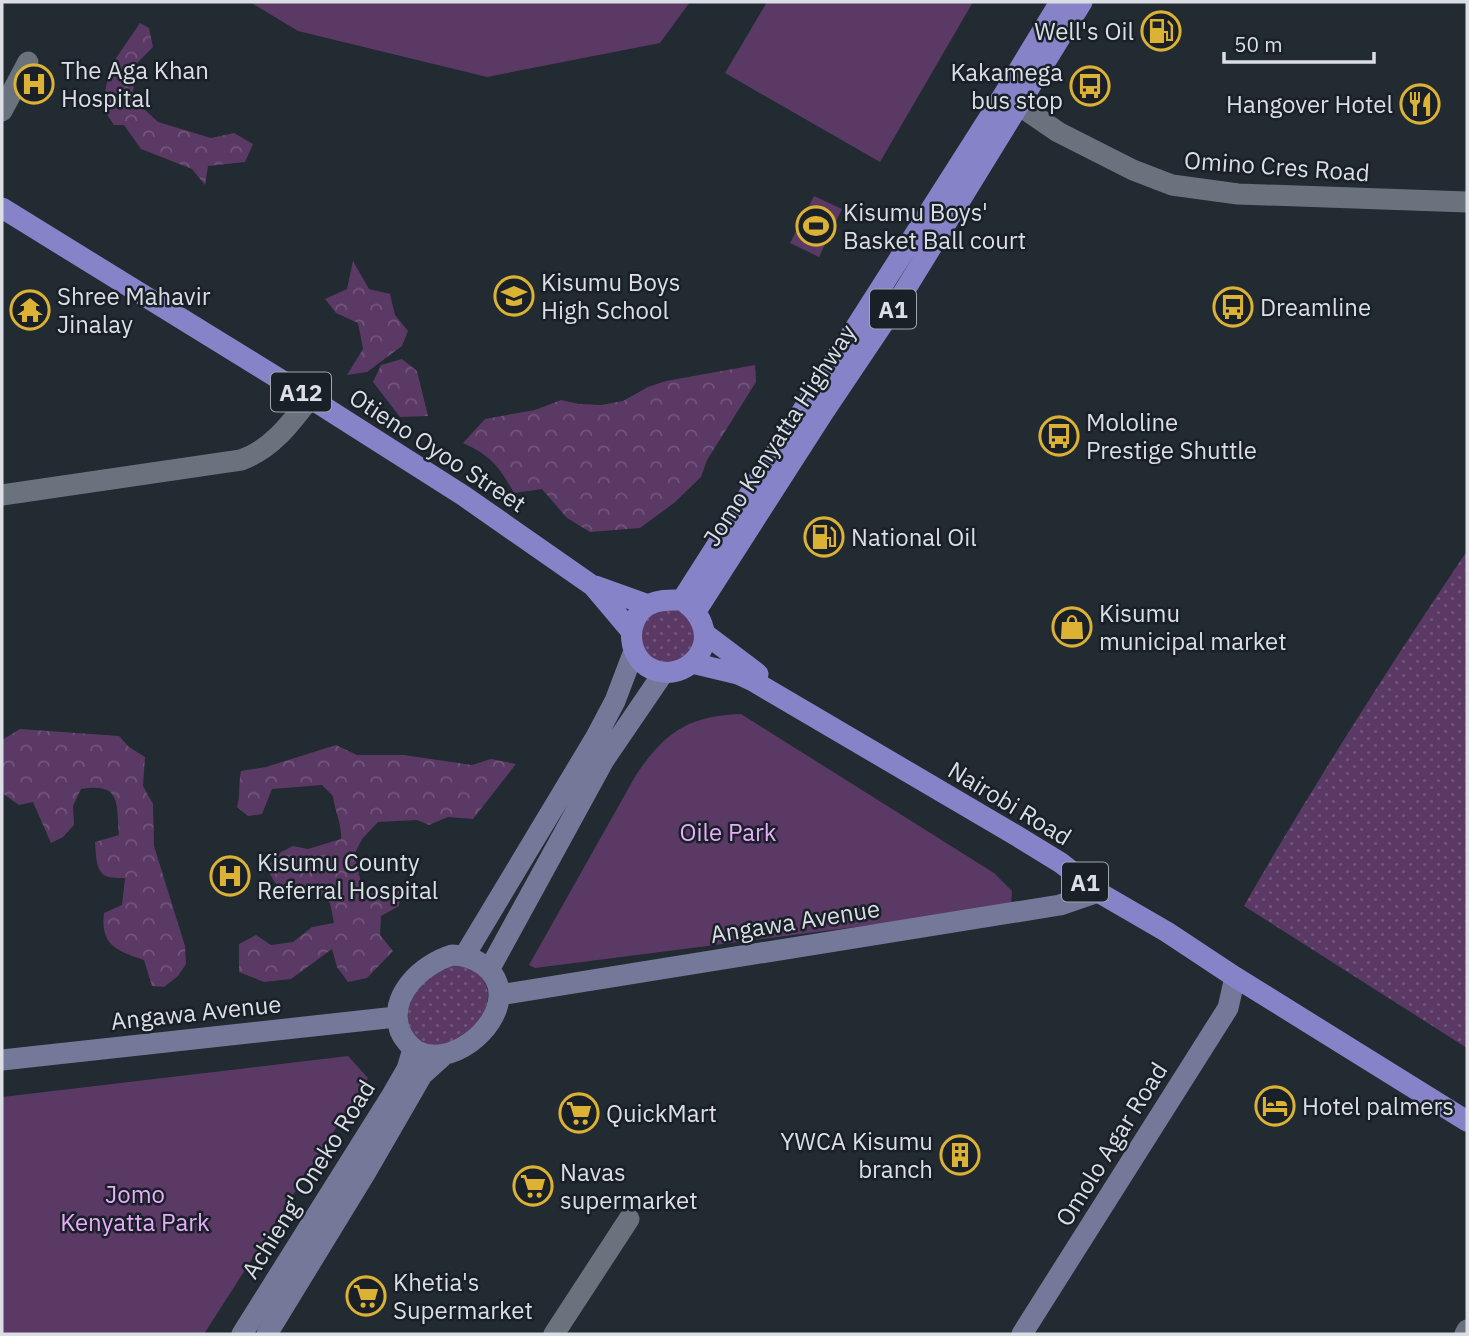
<svg xmlns="http://www.w3.org/2000/svg" width="1469" height="1336" font-family="'IBM Plex Sans',sans-serif">
  <defs>
    <pattern id="grass-dots" width="8" height="8" patternUnits="userSpaceOnUse" patternTransform="scale(1.75)"><rect width="8" height="8" fill="#5b3965"/><path d="M2 2h.1M6 6h.1" fill="none" stroke="#72557b" stroke-width="1.8" stroke-linecap="round"/></pattern>
    <pattern id="forest-crowns" width="20" height="18" patternUnits="userSpaceOnUse" patternTransform="scale(1.75)"><rect width="20" height="18" fill="#5b3965"/><path d="M2 6a3 3 0 1 1 6 0M12 15a3 3 0 1 1 6 0" fill="none" stroke="#72557b"/></pattern>
  </defs>
  <rect width="100%" height="100%" fill="#222a32"/>
  <path fill="url(#grass-dots)" d="M1467,551V1048L1244,906C1313,785 1389,667 1467,551Z
    M681,606L702,636L685,665H648L635,627L642,615Z
    M464,963C494,979 494,1002 474,1027C471,1031 468,1037 464,1040C455,1046 441,1049 432,1052L407,1033L408,1002L425,980L442,965Z"/>
  <path fill="url(#forest-crowns)" d="M140,23L149,28L153,47L137,63L132,98L158,122L211,138L234,133L253,144L245,162L208,166L205,185L192,169L141,149L124,125H114L102,107L110,67Z
    M353,261L369,289L390,294L395,315L408,331L402,346L367,372L347,375L363,349L358,323L336,313L325,299L347,289Z
    M402,359L417,371L428,416L400,417L373,382L381,365Z
    M755,365L756,382L707,460L701,477L674,503L640,528L590,532L567,518L542,489L514,493C499,466 491,456 463,443L485,419L535,410L561,400L579,404L601,405L623,401L648,387L666,381Z
    M20,729L119,736L129,747L145,757L143,786L153,804L154,846L185,946L186,964L178,976L164,987L152,986L144,960C117,951 100,945 104,913L122,905L125,878C120,878 111,878 106,876C95,871 96,852 95,842L119,835C116,803 122,782 81,789L73,806L74,825L63,837L51,843L33,802L19,805L2,793V740Z
    M336,745L357,755H404L472,765L491,759L516,764L473,819L448,817L429,825L417,820L378,822L362,839L354,855L364,894L401,891L399,906L381,916L380,935L393,951L367,978L348,982L337,967L332,949L291,979L264,982L239,972V944L256,935L271,945L293,942L312,927L334,923L330,903L315,890L289,897L278,887L266,868L281,852L293,846L308,849L341,839C342,824 335,812 333,796L322,785L272,789L262,814L248,816L237,807C241,793 238,785 241,771L266,767Z"/>
  <path fill="#5b3965" d="M250,2H690L660,43L487,77L298,31Z
    M767,2H973L880,162L725,73Z
    M814,196L842,209L819,257L790,243Z
    M741,714L994,873L1012,891L1011,907L535,968L529,965L636,775C665,732 688,716 741,714Z
    M348,1056L368,1078L204,1334H2V1097Z"/>
  <g fill="none" stroke-linecap="round" stroke-linejoin="round">
    <path stroke="#6a737d" stroke-width="21" d="M2,111L28,62
      M2,495L241,460C272,449 291,423 310,398
      M554,1334L629,1219
      M1465,1334L1467,1330"/>
    <path stroke="#6a737d" stroke-width="21" d="M1020,106L1058,132L1133,170L1172,185L1238,194L1467,202"/>
    <path stroke="#747999" stroke-width="21" d="M452,955C474,955 500,970 499,996C498,1030 450,1068 417,1051C410,1047 403,1038 400,1031C387,996 422,964 452,955Z
      M465,955L596,737L615,701L634,651
      M489,970L604,760L664,672
      M499,995L1060,905L1098,892
      M2,1060L396,1017
      M242,1334L392,1095L407,1069L413,1049
      M267,1334L366,1172L422,1075L442,1057
      M1022,1334L1228,1008L1235,977"/>
    <path stroke="#8683c8" stroke-width="21" d="M2,208L310,398L464,496L593,586L631,631
      M595,586L648,605
      M682,600L1003,96L1060,2
      M682,600C691,607 698,613 702,624C713,651 685,679 657,671C627,663 622,619 650,604C660,599 671,600 682,600Z
      M696,611L823,413L897,303L1082,2
      M704,633L758,674
      M692,663L738,674L753,681L1017,836L1061,863L1098,892L1167,932L1235,977L1467,1121"/>
  </g>
  <defs>
    <g id="fuel-ring" transform="scale(2.0125)"><circle r="9.5" fill="#192028" stroke="#dbb233" stroke-width="1.5"/><path d="M-5.5-6h7V0h2V4h1.3V-2.5L3-4.5l.8-.8L6-3V5H2.5V1h-1V6h-7ZM-4.2-4.7v3.2H.2V-4.7Z" fill="#dbb233"/></g>
    <g id="hospital-ring" transform="scale(2.0125)"><circle r="9.5" fill="#192028" stroke="#dbb233" stroke-width="1.5"/><path d="M-5-5h3v3.5h4V-5h3V5h-3V1.5h-4V5h-3Z" fill="#dbb233"/></g>
    <g id="bus-ring" transform="scale(2.0125)"><circle r="9.5" fill="#192028" stroke="#dbb233" stroke-width="1.5"/><path d="M-5-6H5V4H4V6H2V4H-2V6H-4V4H-5ZM-3.5-4V0h7V-4ZM-3.5 1.2v1.5H-2V1.2ZM2 1.2v1.5H3.5V1.2Z" fill="#dbb233"/></g>
    <g id="restaurant-ring" transform="scale(2.0125)"><circle r="9.5" fill="#192028" stroke="#dbb233" stroke-width="1.5"/><path d="M-5-6h1v4h1v-4h1v4h1v-4h1v5L-1.5 .5V6h-2V.5L-5-1ZM5-6V6H3V1.5H1.5Q1.5-4 5-6Z" fill="#dbb233"/></g>
    <g id="stadium-ring" transform="scale(2.0125)"><circle r="9.5" fill="#192028" stroke="#dbb233" stroke-width="1.5"/><path d="M0-5a6.5 5 0 1 0 0 10a6.5 5 0 1 0 0-10ZM-3.5-1.8h7v3.6h-7Z" fill="#dbb233"/></g>
    <g id="school-ring" transform="scale(2.0125)"><circle r="9.5" fill="#192028" stroke="#dbb233" stroke-width="1.5"/><path d="M0-5L7-2L0 1L-7-2ZM-4 1L0 2.5L4 1V4Q0 6-4 4Z" fill="#dbb233"/></g>
    <g id="temple-ring" transform="scale(2.0125)"><circle r="9.5" fill="#192028" stroke="#dbb233" stroke-width="1.5"/><path d="M0-6L5-2H3V0L6.5 2.5H4V6H1.5V3h-3V6H-4V2.5H-6.5L-3 0V-2H-5Z" fill="#dbb233"/></g>
    <g id="shop-ring" transform="scale(2.0125)"><circle r="9.5" fill="#192028" stroke="#dbb233" stroke-width="1.5"/><path d="M-5-2.5h2.3a2.7 3.5 0 0 1 5.4 0H5L5.5 6h-11ZM-1.5-2.5h3a1.5 2.3 0 0 0-3 0Z" fill="#dbb233"/></g>
    <g id="hotel-ring" transform="scale(2.0125)"><circle r="9.5" fill="#192028" stroke="#dbb233" stroke-width="1.5"/><path d="M-6-4.5h1.5V1H6V5H4.5V3h-9V5H-6ZM-4 0a1.8 1.8 0 1 1 3.6 0ZM.5 0V-2.5h3Q6-2.5 6 0Z" fill="#dbb233"/></g>
    <g id="supermarket-ring" transform="scale(2.0125)"><circle r="9.5" fill="#192028" stroke="#dbb233" stroke-width="1.5"/><path d="M-6-5.5h2.5l.6 2H6L4.5 2H-2.5L-4.4-4H-6ZM-1.5 3.2a1.3 1.3 0 1 0 .1 0ZM3 3.2a1.3 1.3 0 1 0 .1 0Z" fill="#dbb233"/></g>
    <g id="building-ring" transform="scale(2.0125)"><circle r="9.5" fill="#192028" stroke="#dbb233" stroke-width="1.5"/><path d="M-4-6H4V6H1V3H-1V6H-4ZM-2.5-4.3h1.7v1.8h-1.7ZM.8-4.3h1.7v1.8H.8ZM-2.5-1h1.7V.8h-1.7ZM.8-1h1.7V.8H.8Z" fill="#dbb233"/></g>
  </defs>
  <g fill-rule="evenodd">
    <use href="#fuel-ring" x="1161" y="31"/>
    <use href="#hospital-ring" x="34" y="84"/>
    <use href="#bus-ring" x="1090" y="86"/>
    <use href="#restaurant-ring" x="1420" y="104"/>
    <use href="#stadium-ring" x="816" y="226"/>
    <use href="#school-ring" x="514" y="296"/>
    <use href="#bus-ring" x="1233" y="307"/>
    <use href="#temple-ring" x="30" y="310"/>
    <use href="#bus-ring" x="1059" y="436"/>
    <use href="#fuel-ring" x="824" y="537"/>
    <use href="#shop-ring" x="1072" y="627"/>
    <use href="#hospital-ring" x="230" y="876"/>
    <use href="#hotel-ring" x="1275" y="1106"/>
    <use href="#supermarket-ring" x="579" y="1113"/>
    <use href="#building-ring" x="960" y="1155"/>
    <use href="#supermarket-ring" x="533" y="1186"/>
    <use href="#supermarket-ring" x="366" y="1296"/>
  </g>
  <g text-anchor="middle" dominant-baseline="central" stroke-width="5" stroke-linejoin="round" paint-order="stroke">
    <g fill="#192028" stroke="#a1a6ac" stroke-width="2">
      <rect x="870" y="289.5" width="46" height="39" rx="5"/>
      <rect x="271" y="372.5" width="60" height="39" rx="5"/>
      <rect x="1062" y="862.5" width="46" height="39" rx="5"/>
    </g>
    <g font-size="23" font-weight="bold" fill="#dbdfe5">
      <text x="893" y="309">A1</text>
      <text x="301" y="392">A12</text>
      <text x="1085" y="882">A1</text>
    </g>
    <g font-size="24" fill="#dbdfe5" stroke="#192028" text-anchor="start">
      <text x="1134" y="31" text-anchor="end">Well's Oil</text>
      <text x="61" y="70">The Aga Khan<tspan x="61" dy="28">Hospital</tspan></text>
      <text x="1063" y="72" text-anchor="end">Kakamega<tspan x="1063" dy="28">bus stop</tspan></text>
      <text x="1393" y="104" text-anchor="end">Hangover Hotel</text>
      <text x="843" y="212">Kisumu Boys'<tspan x="843" dy="28">Basket Ball court</tspan></text>
      <text x="541" y="282">Kisumu Boys<tspan x="541" dy="28">High School</tspan></text>
      <text x="57" y="296">Shree Mahavir<tspan x="57" dy="28">Jinalay</tspan></text>
      <text x="1260" y="307">Dreamline</text>
      <text x="1086" y="422">Mololine<tspan x="1086" dy="28">Prestige Shuttle</tspan></text>
      <text x="851" y="537">National Oil</text>
      <text x="1099" y="613">Kisumu<tspan x="1099" dy="28">municipal market</tspan></text>
      <text x="257" y="862">Kisumu County<tspan x="257" dy="28">Referral Hospital</tspan></text>
      <text x="1302" y="1106">Hotel palmers</text>
      <text x="606" y="1113">QuickMart</text>
      <text x="933" y="1141" text-anchor="end">YWCA Kisumu<tspan x="933" dy="28">branch</tspan></text>
      <text x="560" y="1172">Navas<tspan x="560" dy="28">supermarket</tspan></text>
      <text x="393" y="1282">Khetia's<tspan x="393" dy="28">Supermarket</tspan></text>
    </g>
    <g font-size="24" fill="#dbdfe5" stroke="#192028">
      <text transform="translate(1277 166) rotate(4)">Omino Cres Road</text>
      <text transform="translate(779 435) rotate(-57)">Jomo Kenyatta Highway</text>
      <text transform="translate(438 450) rotate(33)">Otieno Oyoo Street</text>
      <text transform="translate(1010 803) rotate(31)">Nairobi Road</text>
      <text transform="translate(795 921) rotate(-9)">Angawa Avenue</text>
      <text transform="translate(196 1012) rotate(-6)">Angawa Avenue</text>
      <text transform="translate(1111 1144) rotate(-58)">Omolo Agar Road</text>
      <text transform="translate(308 1179) rotate(-58)">Achieng' Oneko Road</text>
    </g>
    <g font-size="24" fill="#e9abfb" stroke="#192028">
      <text x="728" y="832">Oile Park</text>
      <text x="135" y="1194">Jomo<tspan x="135" dy="28">Kenyatta Park</tspan></text>
    </g>
  </g>
  <rect width="1469" height="1336" fill="none" stroke="#dbdfe5" stroke-width="7"/>
  <path d="M1224 52v10h150v-10" fill="none" stroke="#dbdfe5" stroke-width="3.5"/>
  <text x="1234" y="52" font-size="21" fill="#dbdfe5" stroke="#192028" stroke-width="5" paint-order="stroke">50 m</text>
</svg>
